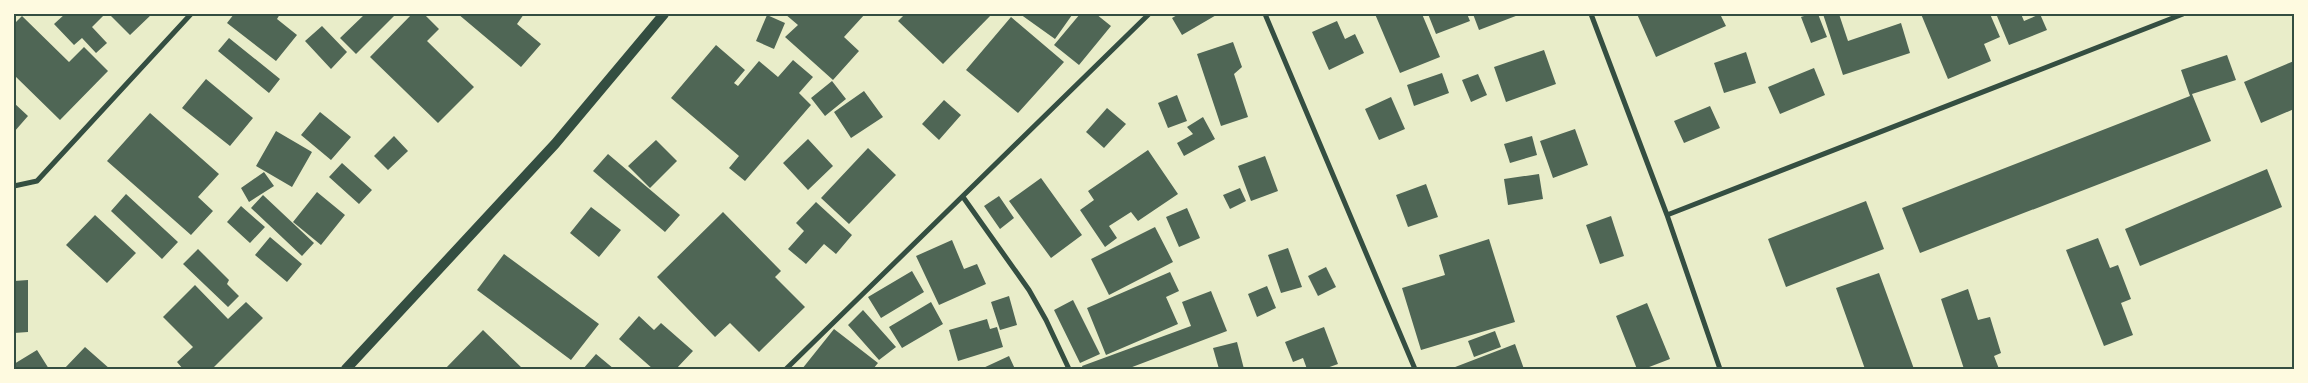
<svg xmlns="http://www.w3.org/2000/svg" width="2308" height="383" font-family="Raleway,sans-serif">
  <rect width="100%" height="100%" fill="#e9edc9"/>
  <path fill="#4f6655" d="M65,14H105L92,27L107,43L96,53L82,38L74,45L54,24Z
    M109,14H152L130,35Z
    M234,14H280L277,19L297,35L276,61L227,23Z
    M365,14H396L356,54L340,38Z
    M412,14H424L439,29L427,41L474,87L438,123L370,57Z
    M458,14H524L517,24L541,44L521,67Z
    M785,14H865L844,37L859,51L833,80L785,37L798,25Z
    M905,14H992L943,64L898,21Z
    M1020,14H1070L1072,15L1055,39Z
    M1080,14H1096L1111,26L1079,65L1054,45Z
    M1179,14H1218L1182,35L1172,18Z
    M1375,14H1422L1440,57L1400,73Z
    M1428,14H1467L1470,21L1436,34Z
    M1473,14H1521L1479,30Z
    M1637,14H1720L1726,26L1656,57Z
    M1810,14H1818L1827,37L1811,43L1801,17Z
    M1823,14H1839L1848,41L1901,23L1910,53L1843,75Z
    M1921,14H1990L2000,37L1984,44L1991,61L1948,79Z
    M2003,14H2021L2024,21L2040,14L2047,30L2009,45L1997,16Z
    M767,15L785,23L774,49L756,41Z
    M22,16L69,62L84,47L108,71L60,120L14,75V24Z
    M1011,17L1064,62L1018,113L966,70Z
    M1337,21L1345,39L1355,34L1364,53L1329,70L1312,32Z
    M322,26L347,52L331,69L305,41Z
    M229,38L280,79L269,93L218,51Z
    M1233,42L1242,67L1234,74L1248,117L1221,126L1197,54Z
    M716,45L745,70L734,83L738,86L759,61L778,77L793,60L813,77L799,93L811,105L745,181L729,168L739,156L671,98Z
    M1544,50L1556,84L1506,102L1494,67Z
    M1746,52L1756,83L1724,93L1714,63Z
    M2227,55L2236,80L2192,94L2211,141L1920,253L1902,208L2190,96L2181,70Z
    M2294,61V109L2261,123L2244,82Z
    M1814,68L1825,95L1780,114L1768,87Z
    M1442,73L1449,93L1414,106L1407,85Z
    M1478,74L1487,95L1471,102L1462,80Z
    M206,79L253,118L230,146L182,108Z
    M832,81L846,99L825,116L811,98Z
    M864,91L883,117L851,138L834,112Z
    M1177,95L1187,121L1168,128L1158,103Z
    M1391,97L1405,129L1379,140L1365,109Z
    M944,100L961,115L939,140L922,124Z
    M14,103L28,116L14,132Z
    M1710,106L1720,128L1684,143L1674,121Z
    M1107,108L1126,124L1104,148L1086,132Z
    M320,112L351,137L331,160L301,135Z
    M150,113L219,174L198,197L213,211L191,235L107,161Z
    M1203,117L1215,139L1184,156L1177,143L1193,134L1187,127Z
    M1575,129L1588,165L1553,178L1540,141Z
    M276,131L312,152L292,187L256,166Z
    M394,136L408,151L388,170L374,156Z
    M1532,136L1537,155L1510,163L1504,144Z
    M808,139L833,166L808,190L783,163Z
    M656,140L677,161L650,188L628,166Z
    M868,148L896,175L849,224L821,198Z
    M1148,150L1178,194L1138,221L1131,212L1109,226L1117,238L1105,247L1080,210L1094,200L1088,191Z
    M608,154L680,215L665,232L593,171Z
    M1265,156L1278,191L1251,201L1238,166Z
    M342,163L372,190L359,204L329,177Z
    M2267,169L2282,207L2140,266L2125,229Z
    M264,172L274,186L249,202L241,188Z
    M1539,174L1543,199L1508,205L1504,179Z
    M1041,178L1082,235L1051,258L1009,201Z
    M1426,184L1438,217L1408,227L1396,195Z
    M1240,188L1246,201L1230,209L1223,195Z
    M317,192L345,215L321,245L293,222Z
    M126,194L178,242L162,259L111,211Z
    M263,195L314,243L302,256L251,208Z
    M999,196L1014,218L1000,229L984,206Z
    M1866,201L1884,249L1786,287L1768,239Z
    M816,202L852,235L836,254L824,244L806,264L788,249L804,231L796,223Z
    M241,206L265,227L250,243L227,222Z
    M591,207L621,230L599,257L570,233Z
    M1187,208L1200,238L1179,247L1166,217Z
    M723,212L781,271L775,277L805,307L759,352L730,323L715,337L657,277Z
    M95,215L136,253L107,283L66,245Z
    M1611,216L1624,256L1600,264L1586,225Z
    M1155,227L1173,262L1109,295L1091,259Z
    M270,237L302,264L287,282L255,255Z
    M2098,238L2110,268L2118,265L2131,299L2121,303L2133,335L2104,346L2066,250Z
    M1489,239L1515,322L1421,350L1402,288L1445,275L1439,255Z
    M952,240L964,269L977,264L986,284L939,305L916,256Z
    M1288,248L1302,287L1281,293L1268,255Z
    M198,249L229,280L227,284L239,296L228,307L183,264Z
    M504,254L599,324L571,360L477,290Z
    M1326,267L1336,287L1318,296L1308,276Z
    M912,271L924,292L881,318L868,297Z
    M1170,272L1179,291L1166,297L1178,324L1106,355L1087,308Z
    M1879,273L1914,369H1865L1836,288Z
    M28,280V332L14,333V281Z
    M195,285L228,319L246,302L263,318L212,369H183L177,362L193,347L163,317Z
    M1267,286L1276,308L1257,317L1248,294Z
    M1968,289L1978,320L1990,317L2001,353L1994,356L1999,369H1964L1941,299Z
    M1211,291L1227,331L1127,369H1083L1082,366L1191,326L1182,302Z
    M1009,296L1017,325L1000,330L991,302Z
    M1073,300L1100,354L1080,363L1054,310Z
    M931,302L943,324L902,348L889,327Z
    M1647,303L1670,359L1644,369H1637L1616,316Z
    M863,310L896,347L879,360L848,325Z
    M639,316L654,330L661,323L693,351L676,369H653L619,339Z
    M987,319L990,329L997,327L1003,347L958,361L949,330Z
    M1324,327L1338,364L1324,369H1307L1303,358L1293,362L1285,342Z
    M834,329L878,363L873,369H802Z
    M483,330L523,369H445Z
    M1495,331L1501,347L1474,357L1468,341Z
    M1237,342L1244,369H1219L1213,348Z
    M1515,344L1524,369H1450Z
    M85,347L110,369H64Z
    M37,350L49,369H14V364Z
    M596,354L614,369H583Z
    M1009,356L1015,369H981Z"/>
  <g fill="none" stroke-linecap="round" stroke-linejoin="round">
    <path stroke="#344e41" stroke-width="5" d="M1265,14L1415,369
      M1591,14L1667,215L1720,369
      M14,186L37,181L191,14
      M963,197L1029,290L1046,320L1069,369
      M1667,215L2183,14
      M786,369L1149,14"/>
    <path stroke="#344e41" stroke-width="10" d="M346,369L555,144L664,14"/>
  </g>
  <rect width="2308" height="383" fill="none" stroke="#fefae0" stroke-width="30"/>
  <rect x="15" y="15" width="2278" height="353" fill="none" stroke="#344e41" stroke-width="2"/>
</svg>
